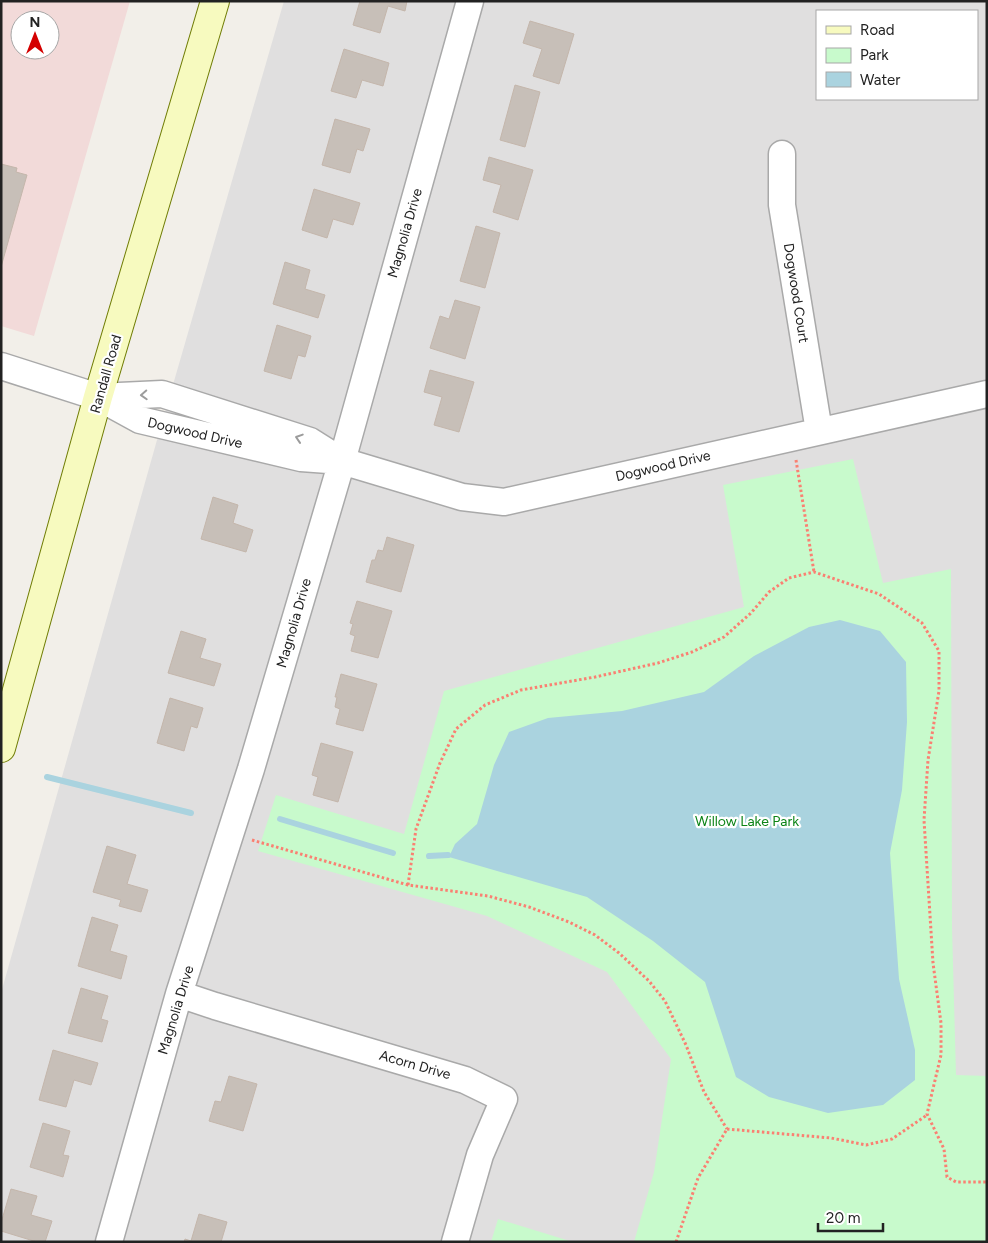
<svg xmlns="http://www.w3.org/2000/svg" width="988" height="1243" font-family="Figtree,sans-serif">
  <rect width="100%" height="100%" fill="#f2efe9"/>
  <path fill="#e0dfdf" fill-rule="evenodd" d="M284,1H987V1242H1V993L157,440ZM817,11H977V99H817Z"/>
  <path fill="#f2dad9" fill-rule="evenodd" d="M1,1H130L34,336L1,326ZM20,20H50V50H20Z"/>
  <path fill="#c8facc" d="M853,459L883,583L951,569L952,927L956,1075L987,1076V1242H634L654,1172L671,1059L607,972L487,916L258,851L276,795L404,834L444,691L744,607L723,485Z
    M498,1219L573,1242H491Z"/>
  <path fill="#aad3df" d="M840,620L880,631L906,662L907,722L902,790L890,853L899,979L915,1050V1080L883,1105L828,1113L769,1097L736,1077L705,982L653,941L587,897L449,857L455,844L477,824L494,765L509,732L548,718L622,711L704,692L754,656L809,627Z"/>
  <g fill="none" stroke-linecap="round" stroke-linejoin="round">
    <path stroke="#aad3df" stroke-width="6" d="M47,777L191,813
      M280,819L393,853
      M429,856L448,855"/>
  </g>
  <path fill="#c7bfb8" stroke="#c4b6ab" d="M360,1H407L405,11L388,6L380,33L353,25Z
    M530,21L574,34L559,84L533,76L542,49L523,43Z
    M344,49L389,63L383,86L362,80L356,98L331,91Z
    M515,85L540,92L525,147L500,140Z
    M335,119L370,129L363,151L357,149L350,173L322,165Z
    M489,157L533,170L518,220L493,212L501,185L483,180Z
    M1,164L17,168L16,172L27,175L1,267Z
    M314,189L360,203L353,225L333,219L327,238L302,230Z
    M476,226L500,233L485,288L460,281Z
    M285,262L310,270L305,289L325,295L318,318L273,304Z
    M455,300L480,307L465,359L430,348L440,316L449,319Z
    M277,325L311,336L305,357L298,355L291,379L264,371Z
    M430,370L474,382L459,432L434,425L442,397L424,392Z
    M213,497L238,505L233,523L253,530L246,552L201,539Z
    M387,537L414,545L401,592L366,582L372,560H375L378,550L383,551Z
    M357,601L392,611L378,658L351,651L355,636L350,634L353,624L350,623Z
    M181,631L206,639L200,658L221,664L214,686L168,673Z
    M341,674L377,684L363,731L336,724L340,709L335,707L337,697H335Z
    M170,698L203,708L197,728L191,726L184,751L157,743Z
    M321,743L353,752L338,802L313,795L318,777L312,775Z
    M107,846L136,855L127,884L148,890L141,912L119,906L121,900L93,892Z
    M92,917L118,925L110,951L127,956L121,979L78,966Z
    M81,988L108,996L101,1019L108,1021L102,1042L68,1033Z
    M53,1050L98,1063L91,1085L74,1080L66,1107L39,1100Z
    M229,1076L257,1084L243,1131L209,1121L215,1101L221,1102Z
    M43,1123L70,1131L63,1155L69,1156L63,1177L30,1167Z
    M11,1189L37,1196L31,1215L52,1221L45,1242H37L1,1231V1223Z
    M199,1214L227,1222L221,1242H184L185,1239L191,1241Z"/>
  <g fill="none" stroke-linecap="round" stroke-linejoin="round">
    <g stroke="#a9a9a9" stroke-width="29">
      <path id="street" d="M782,154V205L819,431
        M1,366L98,397L140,420L301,458L342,461L462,497L504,502L987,394
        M98,397L162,394L310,441L337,458
        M179,994L215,1006L465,1080L504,1099L480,1155L455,1242
        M109,1242L179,994L251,769L342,461L470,1"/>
    </g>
    <g stroke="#707d05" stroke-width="30">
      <path id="secondary" d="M1,748L98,397L215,1"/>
    </g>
    <path stroke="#fa8072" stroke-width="3" stroke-dasharray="2.5 2.5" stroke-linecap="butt" d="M796,460L814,572
      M252,840L408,885L488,896L529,907L569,922L595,935L619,953L649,981L665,1001L686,1045L704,1092L727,1129
      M408,885L416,829L440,763L456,729L485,705L521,690L595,677L658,663L692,652L724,637L751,613L769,592L789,578L814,572L879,594L922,623L939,651V691L928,760L924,820L933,963L941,1023V1055L927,1114L944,1149L947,1177L956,1182H987
      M727,1129L831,1138L866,1145L892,1139L927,1115
      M676,1242L698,1178L727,1129"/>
    <use href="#street" stroke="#fff" stroke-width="26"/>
    <use href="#secondary" stroke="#f7fabf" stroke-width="28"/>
  </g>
  <defs><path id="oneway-chevron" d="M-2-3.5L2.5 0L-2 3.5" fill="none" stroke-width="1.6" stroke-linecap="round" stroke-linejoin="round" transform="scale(1.25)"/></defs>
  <g stroke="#9c9c9c">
    <use href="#oneway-chevron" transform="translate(144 395) rotate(177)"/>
    <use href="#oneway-chevron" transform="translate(299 438) rotate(-162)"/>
  </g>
  <g text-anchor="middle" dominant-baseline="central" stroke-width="4.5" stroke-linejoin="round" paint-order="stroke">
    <g font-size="14" fill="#222" stroke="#fff">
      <text transform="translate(405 233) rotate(-74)">Magnolia Drive</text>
      <text transform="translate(796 293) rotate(81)">Dogwood Court</text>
      <text transform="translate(106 374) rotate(-74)">Randall Road</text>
      <text transform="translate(195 433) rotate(13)">Dogwood Drive</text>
      <text transform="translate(663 466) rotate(-13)">Dogwood Drive</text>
      <text transform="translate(294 623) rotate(-74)">Magnolia Drive</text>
      <text transform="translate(176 1010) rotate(-73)">Magnolia Drive</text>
      <text transform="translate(415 1065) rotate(16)">Acorn Drive</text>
    </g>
    <g font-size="14" fill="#0c8416" stroke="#fff">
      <text x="747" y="821">Willow Lake Park</text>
    </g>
  </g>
  <rect width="988" height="1243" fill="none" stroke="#222222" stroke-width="5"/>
  <rect x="816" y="10" width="162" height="90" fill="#ffffff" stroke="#a7a7a7"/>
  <rect x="826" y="26" width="25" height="8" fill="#f7fabf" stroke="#a7a7a7"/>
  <text x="860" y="35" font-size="15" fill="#222222">Road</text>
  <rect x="826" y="48" width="25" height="15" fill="#c8facc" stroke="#a7a7a7"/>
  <text x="860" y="60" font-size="15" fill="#222222">Park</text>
  <rect x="826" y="72" width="25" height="15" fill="#aad3df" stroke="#a7a7a7"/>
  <text x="860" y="85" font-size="15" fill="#222222">Water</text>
  <g transform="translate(35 35)"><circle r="24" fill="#ffffff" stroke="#a7a7a7"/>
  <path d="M0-4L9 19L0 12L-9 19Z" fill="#d40000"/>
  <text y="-8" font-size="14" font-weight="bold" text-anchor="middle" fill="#222222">N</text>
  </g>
  <path d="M818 1223v8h65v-8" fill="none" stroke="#222222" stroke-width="2.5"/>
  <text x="826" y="1223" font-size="15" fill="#222222" stroke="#ffffff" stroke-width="4" paint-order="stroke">20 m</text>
</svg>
